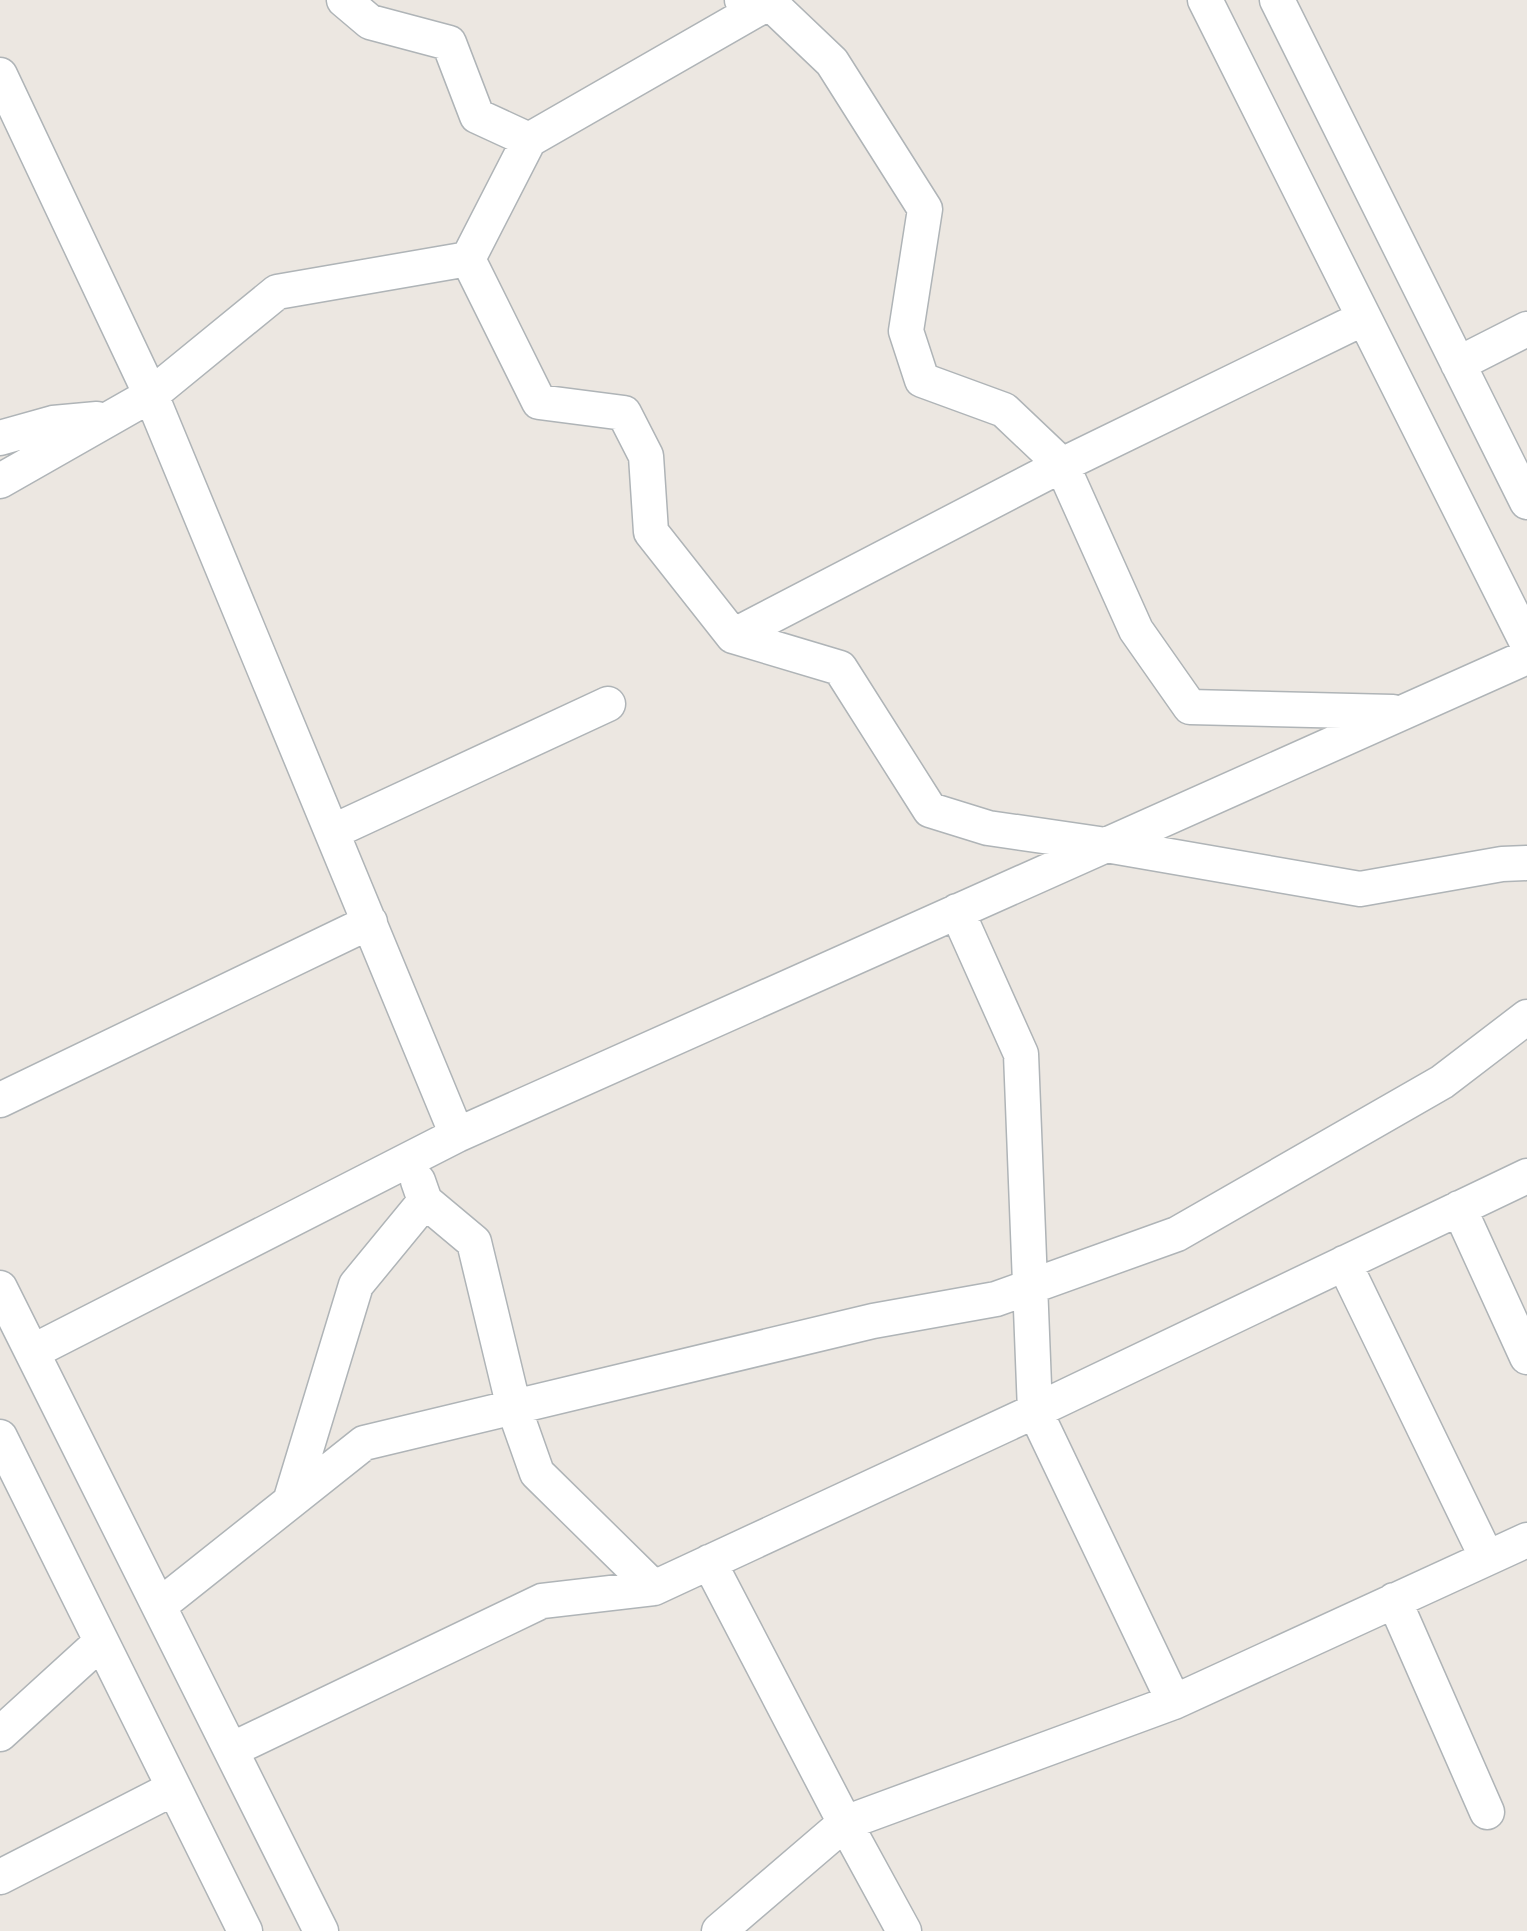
<svg xmlns="http://www.w3.org/2000/svg" width="1527" height="1931" font-family="Helvetica,sans-serif">
  <rect width="100%" height="100%" fill="#ece7e1"/>
  <g fill="none" stroke-linecap="round" stroke-linejoin="round">
    <g stroke="#afb4b7" stroke-width="37">
      <path id="minor" d="M344,0L370,22L449,43L477,116L529,140
        M742,0L769,2L832,62L925,209L906,331L922,380L1004,410L1062,465L1136,630L1190,707L1393,712
        M1205,0L1527,643
        M1277,0L1527,502
        M0,75L151,395L457,1135
        M468,259L539,402L624,413L646,456L651,532L733,636L840,668L930,810L988,828L1106,845L1360,889L1502,864L1527,863
        M1458,364L1527,329
        M0,438L53,423L97,419
        M0,481L151,395L277,292L468,259L529,140L773,0
        M733,636L1062,465L1364,318
        M332,832L608,704
        M957,911L1021,1054L1035,1411L1174,1702
        M0,1100L370,922
        M425,1201L474,1242L514,1408L537,1473L654,1588
        M1459,1208L1527,1357
        M1344,1263L1487,1558
        M0,1288L321,1931
        M32,1352L457,1135L1527,657
        M0,1437L245,1931
        M290,1502L356,1285L425,1201L418,1181
        M709,1562L845,1823L904,1931
        M1394,1600L1487,1812
        M159,1606L364,1443L873,1321L996,1299L1177,1234L1442,1082L1527,1017
        M0,1734L101,1642
        M231,1750L542,1601L654,1588L1035,1411L1527,1176
        M0,1877L174,1788
        M719,1931L845,1823L1174,1702L1527,1540"/>
    </g>
    <use href="#minor" stroke="#fff" stroke-width="34"/>
  </g>
</svg>
